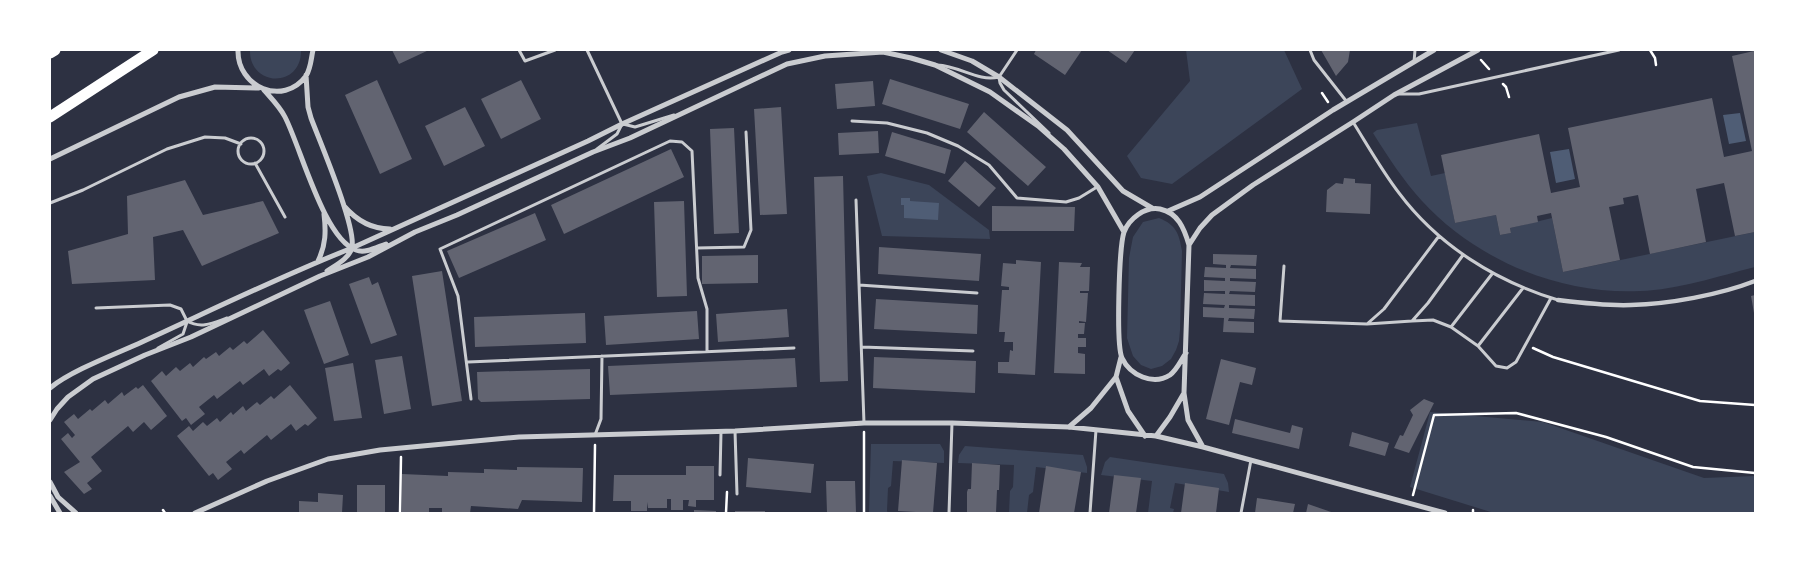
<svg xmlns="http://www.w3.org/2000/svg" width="1805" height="563" font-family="'Source Sans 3',sans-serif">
  <rect width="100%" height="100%" fill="#2d3142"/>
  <path fill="#3c4559" d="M250,50H301C302,89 249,87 250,50Z
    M1186,50H1284L1302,89L1172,184L1141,178L1127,156L1190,81Z
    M1417,123L1431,176L1445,173L1455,223L1496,215L1500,235L1511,233L1510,228L1552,218L1563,272L1755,232V267C1719,276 1677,290 1640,291C1560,295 1476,260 1422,201C1403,180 1388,157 1373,133L1377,130Z
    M881,173L929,185L989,230L990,239L882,236L867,176Z
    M1159,218C1176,225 1179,233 1182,251L1180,330L1179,341L1176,350L1171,359L1162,366L1151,369L1141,365L1133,356L1127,338L1129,258L1133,237L1143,222Z
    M1430,412L1543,422L1704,478L1755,476V513H1494L1410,487Z
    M871,444H940L944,451V463L893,461L891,486L888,488L887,511L888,513H869Z
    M965,446L1083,455L1087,467V473L1036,467L1033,492L1029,495L1027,513H1009L1010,491L1013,487L1014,465L958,463L959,455Z
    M1110,457L1224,474L1228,483L1229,492L1175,483L1170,508L1174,509L1173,513H1148L1152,481L1101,475L1105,462Z"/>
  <path fill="#4f5d75" d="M1740,113L1746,141L1729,144L1723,115Z
    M1569,149L1575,179L1556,183L1550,152Z
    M901,198H910V201L939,203L938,220L904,218V205H901Z"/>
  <path fill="#626471" d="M392,50H429L399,64Z
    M1036,50H1082L1065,75L1034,54Z
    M1107,50H1135L1126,63Z
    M1321,50H1350L1348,62L1336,76Z
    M1754,51L1755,232L1735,236L1724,183L1696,189L1706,242L1650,254L1638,195L1623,198L1624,204L1609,207L1620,260L1563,272L1551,213L1537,216L1538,222L1510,228L1511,233L1500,235L1496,215L1455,223L1441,155L1539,134L1551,193L1580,187L1568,128L1712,98L1724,157L1752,151L1732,56Z
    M890,79L969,104L960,129L882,104Z
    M377,80L412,159L380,174L345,95Z
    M521,80L541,119L501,139L481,99Z
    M873,81L875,106L837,109L835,84Z
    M465,107L485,146L444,166L425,126Z
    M781,107L787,214L760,215L754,109Z
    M984,112L1046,167L1028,186L967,132Z
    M734,128L739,233L714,234L710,129Z
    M878,131L879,153L839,155L838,133Z
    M892,132L951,150L945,174L885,156Z
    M671,149L684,177L564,234L551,205Z
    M965,161L996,188L979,207L948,181Z
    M843,176L848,381L820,382L814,177Z
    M1344,178L1355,179V183L1371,184L1370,214L1326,212L1327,190L1336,183L1343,184Z
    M185,180L203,215L263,201L279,233L202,266L183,230L153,237L155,280L72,284L68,251L128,234L127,196Z
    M684,201L687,296L657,297L654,202Z
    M992,206L1075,207L1074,231H992Z
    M535,213L546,240L459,278L447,251Z
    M879,247L981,254L979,281L878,274Z
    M1213,254L1257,255L1256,266L1231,265L1230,268L1256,269V279L1230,278V281L1256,282L1255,292L1230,291L1229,294L1255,295V306L1229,305V308L1255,309L1254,319L1229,318L1228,321L1254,322V333L1223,332L1224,318L1203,317V307L1224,308L1225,305L1203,304L1204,293L1225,294V291H1204V280L1225,281V278L1204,277L1205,267L1226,268V265L1213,264Z
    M758,255V283L702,284V256Z
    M1016,260L1041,262L1035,375L998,373V362H1009L1010,350L1013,351V342H1004L1005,332H999L1002,290H1009V287L1001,286L1003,263L1016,264Z
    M1059,262L1082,263L1080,267H1090L1089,291H1080V293H1088L1086,322L1079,321V323H1085L1084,334H1078V338H1086V347H1078V353L1085,354V374L1054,373Z
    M442,271L462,401L432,406L412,276Z
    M369,277L372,285L378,282L397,335L371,344L349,284Z
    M1755,295V313H1754L1751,296Z
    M876,299L978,305L977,334L874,329Z
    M330,301L349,355L324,364L304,310Z
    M787,309L789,337L718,342L716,314Z
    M697,311L699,339L606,345L604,316Z
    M585,313L586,343L475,347L474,317Z
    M263,330L290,363L281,371L278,369L269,376L264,369L243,385L240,381L217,399L214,395L199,407L205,414L191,425L186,418L182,421L151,381L162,371L166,376L176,367L180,371L190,363L193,367L204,357L206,359L216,352L219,356L230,347L233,350L244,341L247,344Z
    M402,356L411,409L384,414L375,360Z
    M874,357L976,361L975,393L873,388Z
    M795,358L797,387L610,395L608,366Z
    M1221,359L1256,368L1252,385L1240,382L1229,425L1206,419Z
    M353,363L362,418L334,421L325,368Z
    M590,369V399L481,402L478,399L477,372Z
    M143,385L167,416L151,430L144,422L133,432L128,426L91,457L102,471L87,483L92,489L84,494L64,472L80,462L61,439L68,433L72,438L75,435L64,422L74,414L78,419L90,409L92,411L105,400L108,404L122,392L124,396L136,387L138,389Z
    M290,385L317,418L308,426L305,424L296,431L291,424L271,440L267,435L244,454L241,450L226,462L232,469L218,480L213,473L209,476L177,436L189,426L193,431L203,422L207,426L217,418L220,422L231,412L233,415L243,406L246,411L257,402L260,405L271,396L274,399Z
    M1424,399L1434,403L1409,453L1394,448L1400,435L1403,436L1413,415L1410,410Z
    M1235,419L1290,433L1292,425L1303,428L1299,449L1232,433Z
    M1352,432L1389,443L1385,456L1349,446Z
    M748,458L814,464L811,493L746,487Z
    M902,460L937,463L933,513L898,511Z
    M972,463L1000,465L999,490H997L996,513H967V492L968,489H971Z
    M686,466H714V500H696V507L688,506L689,500H683V510H671V499H667V508H648L647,502V511H631V501H613L614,475H686Z
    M1046,466L1081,472L1074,513H1039Z
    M517,467L583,468L582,502L522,500L518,509L471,506L470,513H442V508H429V513H402V474L448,476V472L484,473V469L517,470Z
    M1114,475L1141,478L1136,513H1109Z
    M826,481H855L856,513H827Z
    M1185,483L1219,488L1216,513H1181Z
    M357,485H385V513H357Z
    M318,493L343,495L342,513H299V501L318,502Z
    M1257,498L1295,504L1293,513H1255Z
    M1308,504L1334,513H1306Z
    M694,510L716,511V513H694Z
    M735,511H765V513H735Z"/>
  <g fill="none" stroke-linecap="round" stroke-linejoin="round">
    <path stroke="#fff" stroke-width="2.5" d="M1650,50L1655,58L1656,65
      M1481,60L1489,69
      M1503,84L1506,87L1509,97
      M1322,93L1328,102
      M1533,348L1553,357L1700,401L1755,405
      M1413,495L1434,415L1516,413L1606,437L1693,467L1755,473
      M163,510L165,513
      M400,513L401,457
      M594,513L595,445
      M726,513L727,492
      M864,513V432
      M1473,513V510"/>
    <path stroke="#caccd0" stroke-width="3" d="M519,50L525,61L555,50
      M587,50L622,124
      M1310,50L1314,60L1347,102
      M1414,62L1415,50
      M937,65C961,66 977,82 999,77L1017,50
      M999,77L1000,83L1004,90L1049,133
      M1397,94H1419L1619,50
      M852,121L887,123L927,133L958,146L989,165L1017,198L1066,202L1079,198L1097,187
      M1353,122C1368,146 1382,171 1399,193C1438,245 1495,281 1558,300
      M623,124L635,127L674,115
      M238 151a13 13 0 1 1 26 0a13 13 0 1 1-26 0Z
      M597,149L617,134L622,124
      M255,163L285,217
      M856,200L864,423
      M50,203L83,190L167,149L205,137L225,138L241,144
      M697,248L744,247L751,230L746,132
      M1284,266L1280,321L1367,324L1412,321L1428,303L1463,255
      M859,285L977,293
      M96,308L170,305L181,309L187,321C201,329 213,323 227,318
      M1412,321L1433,320L1451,327L1478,346L1496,366L1507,368L1516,362L1551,298
      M1367,324L1384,309L1439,236
      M1451,327L1492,274
      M1478,346L1523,288
      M862,347L973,351
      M158,348L183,334L187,322
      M468,362L794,348
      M471,399L458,296L440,249L670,141L682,142L692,151L698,278L707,309V351
      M735,431L737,494
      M595,435L601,419L602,356
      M720,475L721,432
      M949,513L952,423
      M1090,513L1096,430
      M1241,513L1251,460"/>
    <path stroke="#caccd0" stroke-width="4.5" d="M1558,300C1582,303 1606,306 1631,305C1669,304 1719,295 1755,281"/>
    <path stroke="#caccd0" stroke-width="5" d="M238,50C237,87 283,107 306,76C311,68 311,59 313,50
      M941,50L972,61L999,77L1067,130L1123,191L1152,208
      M306,75L308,107L311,118C320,142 356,226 352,247C350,258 336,265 327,271
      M264,90C271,98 280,107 285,117C301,148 324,239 356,250C365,254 377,247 386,244
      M50,159L179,97L215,87L259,88
      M344,206C357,221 371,229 390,229
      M1168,211L1200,197L1333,110L1434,50
      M1189,245L1200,228L1212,215L1253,185L1353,122L1394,95L1478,50
      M318,261C326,245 326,231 324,214
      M1116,377L1128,411L1145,436
      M50,388C72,370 116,354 142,342C212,310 281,276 352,248L588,141L622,124L782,52L789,50
      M1184,393L1188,420L1203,447
      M50,420L57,409L68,397L93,379L145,355L191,337L320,276L368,257L415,232L457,215L593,152L630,138L787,64L825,56L883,52L911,58L935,65L990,92L1038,126L1064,149L1098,187L1124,232
      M1069,427L1091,408L1116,377L1121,357
      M1156,436L1170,417L1184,393L1189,245C1184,228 1178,213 1160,209C1145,206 1129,219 1124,232C1119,248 1116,345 1122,358C1130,375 1153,386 1170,375C1177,370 1181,360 1186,353
      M50,482L58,497L76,513
      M50,496L60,513
      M195,513L267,481L328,459L380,450L519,437L735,431L864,423H952L1069,427L1156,436L1203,447L1445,513"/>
    <path stroke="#fff" stroke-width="11" d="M50,53L55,50
      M50,117L153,50"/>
  </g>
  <rect width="1805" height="563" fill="none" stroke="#ffffff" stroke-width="102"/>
</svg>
